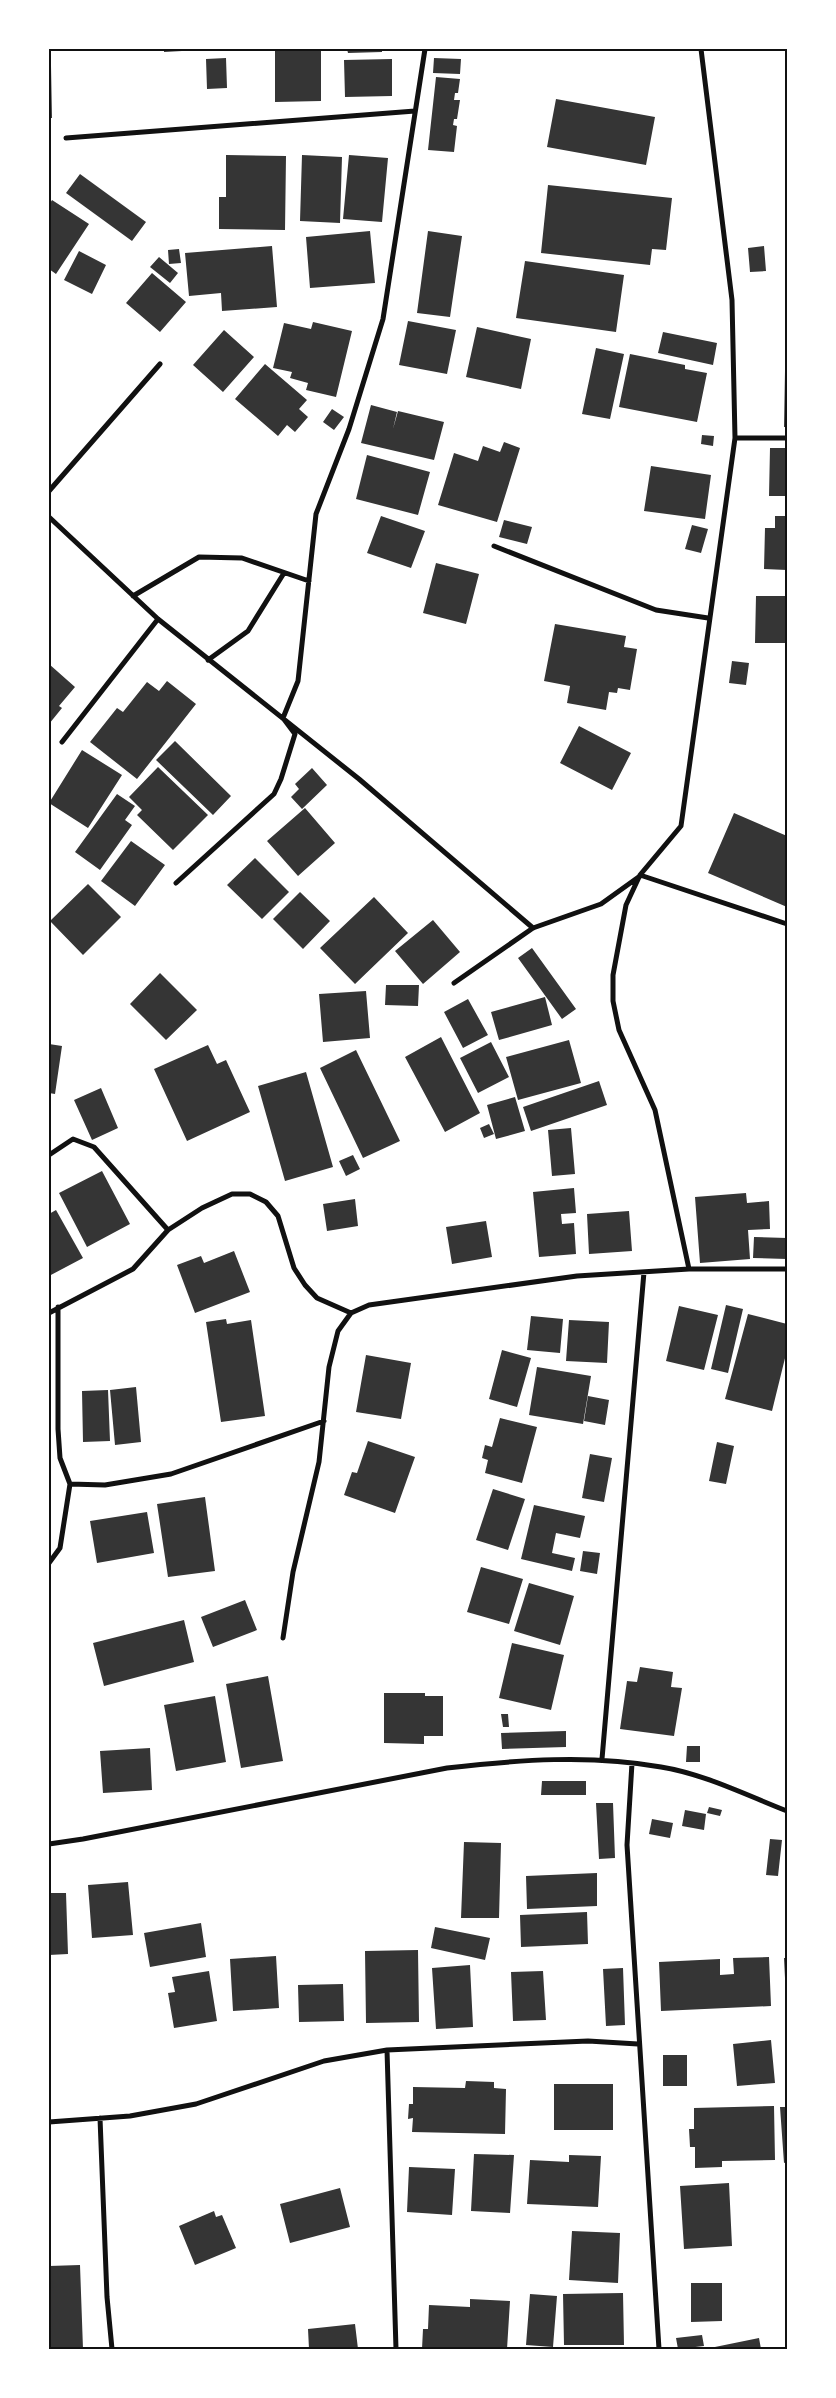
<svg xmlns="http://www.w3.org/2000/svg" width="836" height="2398" font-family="'Source Sans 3',sans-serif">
  <rect width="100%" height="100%" fill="#fff"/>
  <path fill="#353535" d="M164,49H182V51L164,52Z
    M275,49H321V101L275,102Z
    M347,49H382V52L348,53Z
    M226,58L227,88L207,89L206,59Z
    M434,58L461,59L460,74L433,73Z
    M392,59V96L345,97L344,60Z
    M49,66H51L52,118H49Z
    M436,77L460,79L458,93H455L454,100H460L457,119H454L453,125L457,126L454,152L428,150Z
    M556,99L655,117L646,165L547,147Z
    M226,155L286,156L285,230L219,229V197H226Z
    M302,155L342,157L340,223L300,221Z
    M349,155L388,158L382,222L343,219Z
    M80,174L146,222L132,241L66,193Z
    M548,185L672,198L666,250L652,249L650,265L541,253Z
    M52,200L89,224L56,274L49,269V205Z
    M370,231L375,283L310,288L306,237Z
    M428,231L462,236L450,317L417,313Z
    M272,246L277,307L222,311L221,293L189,296L185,253Z
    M764,246L766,271L750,272L748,248Z
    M179,249L181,263L169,264L168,250Z
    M79,251L106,265L92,294L64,280Z
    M159,257L178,273L170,283L150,267Z
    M525,261L624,275L616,332L516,318Z
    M152,273L186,302L160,332L126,303Z
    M408,321L456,330L447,374L399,365Z
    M313,322L352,331L336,397L306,390L308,383L290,378L292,372L273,368L284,323L311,329Z
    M477,327L531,339L521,389L466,377Z
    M224,330L254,357L223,392L193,365Z
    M663,332L717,343L713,365L658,353Z
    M596,348L624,354L610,419L582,414Z
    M630,354L685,365V369L707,373L697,422L619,407Z
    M265,364L307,400L299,409L308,417L295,432L287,425L278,436L235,399Z
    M785,371L787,372V427H784Z
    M371,405L397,412L393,429L398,411L444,422L434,460L361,443Z
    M332,409L344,417L334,430L323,422Z
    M702,435L714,436L713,446L701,444Z
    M504,442L520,448L497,522L438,505L454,453L478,461L483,446L500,452Z
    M770,448H787V496H769Z
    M367,455L430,472L418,515L356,499Z
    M651,466L711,475L705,519L644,511Z
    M381,516L425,531L411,568L367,553Z
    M775,516H787V570L764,569L765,528H775Z
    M504,520L532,527L527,544L499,537Z
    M692,525L708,529L701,553L685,549Z
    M436,563L479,574L466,624L423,613Z
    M756,596H787V643H755Z
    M555,624L626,636L624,647L637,649L630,690L618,688L617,693L609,692L606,710L567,703L570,686L544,681Z
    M732,661L749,663L746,685L729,683Z
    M49,664L75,687L59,706L62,708L49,724Z
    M167,681L196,704L137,779L90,742L117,708L123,712L147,682L159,691Z
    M579,726L631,753L612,790L560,763Z
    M175,741L231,796L213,815L156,760Z
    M82,750L122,775L88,828L49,803Z
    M158,767L208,815L173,850L137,815L142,810L129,797Z
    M312,768L327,785L302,809L291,797L299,789L295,784Z
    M117,794L135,806L125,820L132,825L100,870L75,852Z
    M305,808L335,843L298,876L267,841Z
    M734,813L787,836V907L708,873Z
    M131,841L165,865L135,906L101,881Z
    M255,858L289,892L262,919L227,885Z
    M88,884L121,917L83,955L50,921Z
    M300,892L330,921L303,949L273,919Z
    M374,897L408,933L355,984L320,948Z
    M433,920L460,952L423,984L395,951Z
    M532,948L576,1009L562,1019L518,958Z
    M160,973L197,1010L166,1040L130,1004Z
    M386,985H419L418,1006L385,1005Z
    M366,991L370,1038L323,1042L319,994Z
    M545,997L552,1025L499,1040L491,1012Z
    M468,999L488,1035L463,1048L444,1012Z
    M441,1037L480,1113L445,1132L405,1057Z
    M569,1040L581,1083L518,1100L506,1057Z
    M491,1042L509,1077L478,1093L460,1058Z
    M49,1044L62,1046L55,1094L49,1093Z
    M208,1045L217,1064L226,1060L250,1112L187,1141L154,1069Z
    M356,1050L400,1141L363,1158L320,1068Z
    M306,1072L333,1167L285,1181L258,1086Z
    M599,1081L607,1105L531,1131L523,1107Z
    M101,1088L118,1128L92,1140L74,1100Z
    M515,1097L525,1131L496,1139L487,1105Z
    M489,1124L494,1134L484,1138L480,1128Z
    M571,1128L575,1174L552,1176L548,1130Z
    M353,1155L360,1169L346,1176L339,1161Z
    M102,1171L130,1224L87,1247L59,1193Z
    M574,1188L576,1213L561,1214L562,1224L574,1223L576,1254L539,1257L533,1192Z
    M746,1193L747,1203L769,1201L770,1229L748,1230L750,1259L700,1263L695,1197Z
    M355,1199L358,1226L327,1231L323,1204Z
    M56,1210L83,1258L49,1276V1214Z
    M629,1211L632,1251L589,1254L587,1214Z
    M486,1221L492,1257L452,1264L446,1227Z
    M754,1237L787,1238V1259L753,1258Z
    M234,1251L250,1292L195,1313L177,1265L201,1256L204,1263Z
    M726,1305L743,1309L728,1373L711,1369Z
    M679,1306L718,1315L704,1370L666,1361Z
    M748,1314L787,1324V1350L772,1411L725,1399Z
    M531,1316L563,1319L560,1353L527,1350Z
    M226,1319L227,1324L251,1320L265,1416L221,1422L206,1322Z
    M569,1320L609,1322L607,1363L566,1361Z
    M502,1350L531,1358L517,1407L489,1399Z
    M366,1355L411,1363L401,1419L356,1412Z
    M537,1367L591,1376L583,1424L529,1415Z
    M136,1387L141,1442L115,1445L110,1390Z
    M108,1390L110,1441L83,1442L82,1391Z
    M588,1396L609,1400L605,1425L584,1421Z
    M500,1418L537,1427L522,1483L485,1473L488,1460L482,1458L485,1445L492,1447Z
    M368,1441L415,1457L395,1513L344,1495L352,1472L357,1473Z
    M717,1442L734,1446L726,1484L709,1481Z
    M590,1454L612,1458L604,1502L582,1498Z
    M493,1489L525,1499L508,1550L476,1540Z
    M205,1497L215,1571L168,1577L157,1504Z
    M534,1505L585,1516L580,1538L556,1533L552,1553L575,1558L572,1571L521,1559Z
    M147,1512L154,1553L97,1563L90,1521Z
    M583,1551L600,1553L597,1574L580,1571Z
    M481,1567L523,1579L509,1624L467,1612Z
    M529,1583L574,1596L560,1645L514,1631Z
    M245,1600L257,1630L213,1647L201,1617Z
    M184,1620L194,1662L104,1686L93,1643Z
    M512,1643L564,1655L551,1710L499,1698Z
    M640,1667L673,1672L671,1687L682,1688L674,1736L620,1729L627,1681L637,1682Z
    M268,1676L283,1761L241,1768L226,1684Z
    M384,1693H425V1696H443V1736H424V1744L384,1743Z
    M215,1696L226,1762L176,1771L164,1705Z
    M501,1714H508L509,1727H503Z
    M566,1731V1747L502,1749L501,1733Z
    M687,1746H700V1762H686Z
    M150,1748L152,1790L103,1793L100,1751Z
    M542,1781H586V1795H541Z
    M596,1803H613L615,1858L599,1859Z
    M709,1807L722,1810L720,1816L707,1813Z
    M685,1810L706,1814L704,1830L682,1826Z
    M652,1819L673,1823L670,1838L649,1834Z
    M770,1839L782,1840L778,1876L766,1875Z
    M464,1842L501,1843L499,1918H461Z
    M597,1873V1906L527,1909L526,1876Z
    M128,1882L133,1935L92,1938L88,1885Z
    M49,1893H66L68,1954L49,1955Z
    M587,1912L588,1944L521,1947L520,1915Z
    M201,1923L206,1957L150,1967L144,1933Z
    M435,1927L490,1938L485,1960L431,1948Z
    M418,1950L419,2022L366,2023L365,1951Z
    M276,1956L279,2008L233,2011L230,1959Z
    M769,1957L771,2006L661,2011L659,1962L720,1959V1975L734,1974L733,1958Z
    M784,1958H787V1998H786Z
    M470,1965L473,2027L436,2029L432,1968Z
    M623,1968L625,2025L606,2026L603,1969Z
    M209,1971L217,2021L174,2028L168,1993L175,1992L172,1977Z
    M543,1971L546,2020L513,2021L511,1972Z
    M343,1984L344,2021L299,2022L298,1985Z
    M771,2040L775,2083L737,2086L733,2044Z
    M663,2055H687V2086H663Z
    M466,2081L494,2082V2088L506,2089L505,2134L412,2132L413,2118L408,2119L409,2104H413V2087L465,2088Z
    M554,2084H613V2130H554Z
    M774,2106L775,2160L722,2161V2167L695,2168V2147H690L689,2129H694V2108Z
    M780,2107H787V2162L784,2163Z
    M474,2154L514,2155L510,2213L471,2211Z
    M569,2155L601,2156L598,2207L527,2204L530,2160L569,2162Z
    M409,2167L455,2169L452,2215L407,2212Z
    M729,2183L732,2246L684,2249L680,2186Z
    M340,2188L350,2227L290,2243L280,2204Z
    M214,2211L216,2217L222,2215L236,2248L195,2265L179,2226Z
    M572,2231L620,2233L618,2283L569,2280Z
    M80,2265L83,2349H49V2266Z
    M691,2283H722V2321L691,2322Z
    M623,2293L624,2345H564L563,2294Z
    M530,2294L557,2296L553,2347L526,2345Z
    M470,2299L510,2301L507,2349H422L423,2329H428L429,2305L470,2307Z
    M355,2324L358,2349H309L308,2329Z
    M702,2335L704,2346L678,2349L676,2338Z
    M759,2338L761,2349H710V2348Z"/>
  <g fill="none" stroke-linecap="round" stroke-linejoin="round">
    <path stroke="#111" stroke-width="5" d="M66,138L415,111
      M735,438H787
      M49,491L160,364
      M49,517L158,619L359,779L533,928
      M494,546L656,610L708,618
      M133,596L199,557L242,558L309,581
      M208,660L248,631L284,573
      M62,742L158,619
      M640,875L787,924
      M176,883L274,794L281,779L295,734L283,718L298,681L316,514L349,429L383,319L425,49
      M454,983L533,928L601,904L640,876
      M49,1155L73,1139L94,1147L168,1230
      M689,1269L655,1110L619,1030L613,1001V975L626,905L640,875L681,826L735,438L732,300L701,49
      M49,1313L133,1269L168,1230L202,1208L232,1194H250L266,1202L278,1216L294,1268L305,1285L317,1298L351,1313
      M70,1484L105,1485L171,1474L324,1421
      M49,1563L60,1548L70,1484L60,1458L58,1429V1307
      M283,1638L293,1572L319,1462L329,1367L338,1331L351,1313L369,1305L577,1276L689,1269H787
      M602,1759L644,1272
      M632,1763L627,1845L659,2349
      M49,1844L83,1839L447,1768C518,1760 590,1754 661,1767C704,1774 746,1795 787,1811
      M387,2050L396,2349
      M100,2118L107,2297L112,2349
      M49,2122L130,2116L196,2104L324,2061L387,2050L588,2041L638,2044"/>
  </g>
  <rect width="836" height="2398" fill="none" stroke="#ffffff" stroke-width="100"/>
  <rect x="50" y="50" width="736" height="2298" fill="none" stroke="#111" stroke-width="2"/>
</svg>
